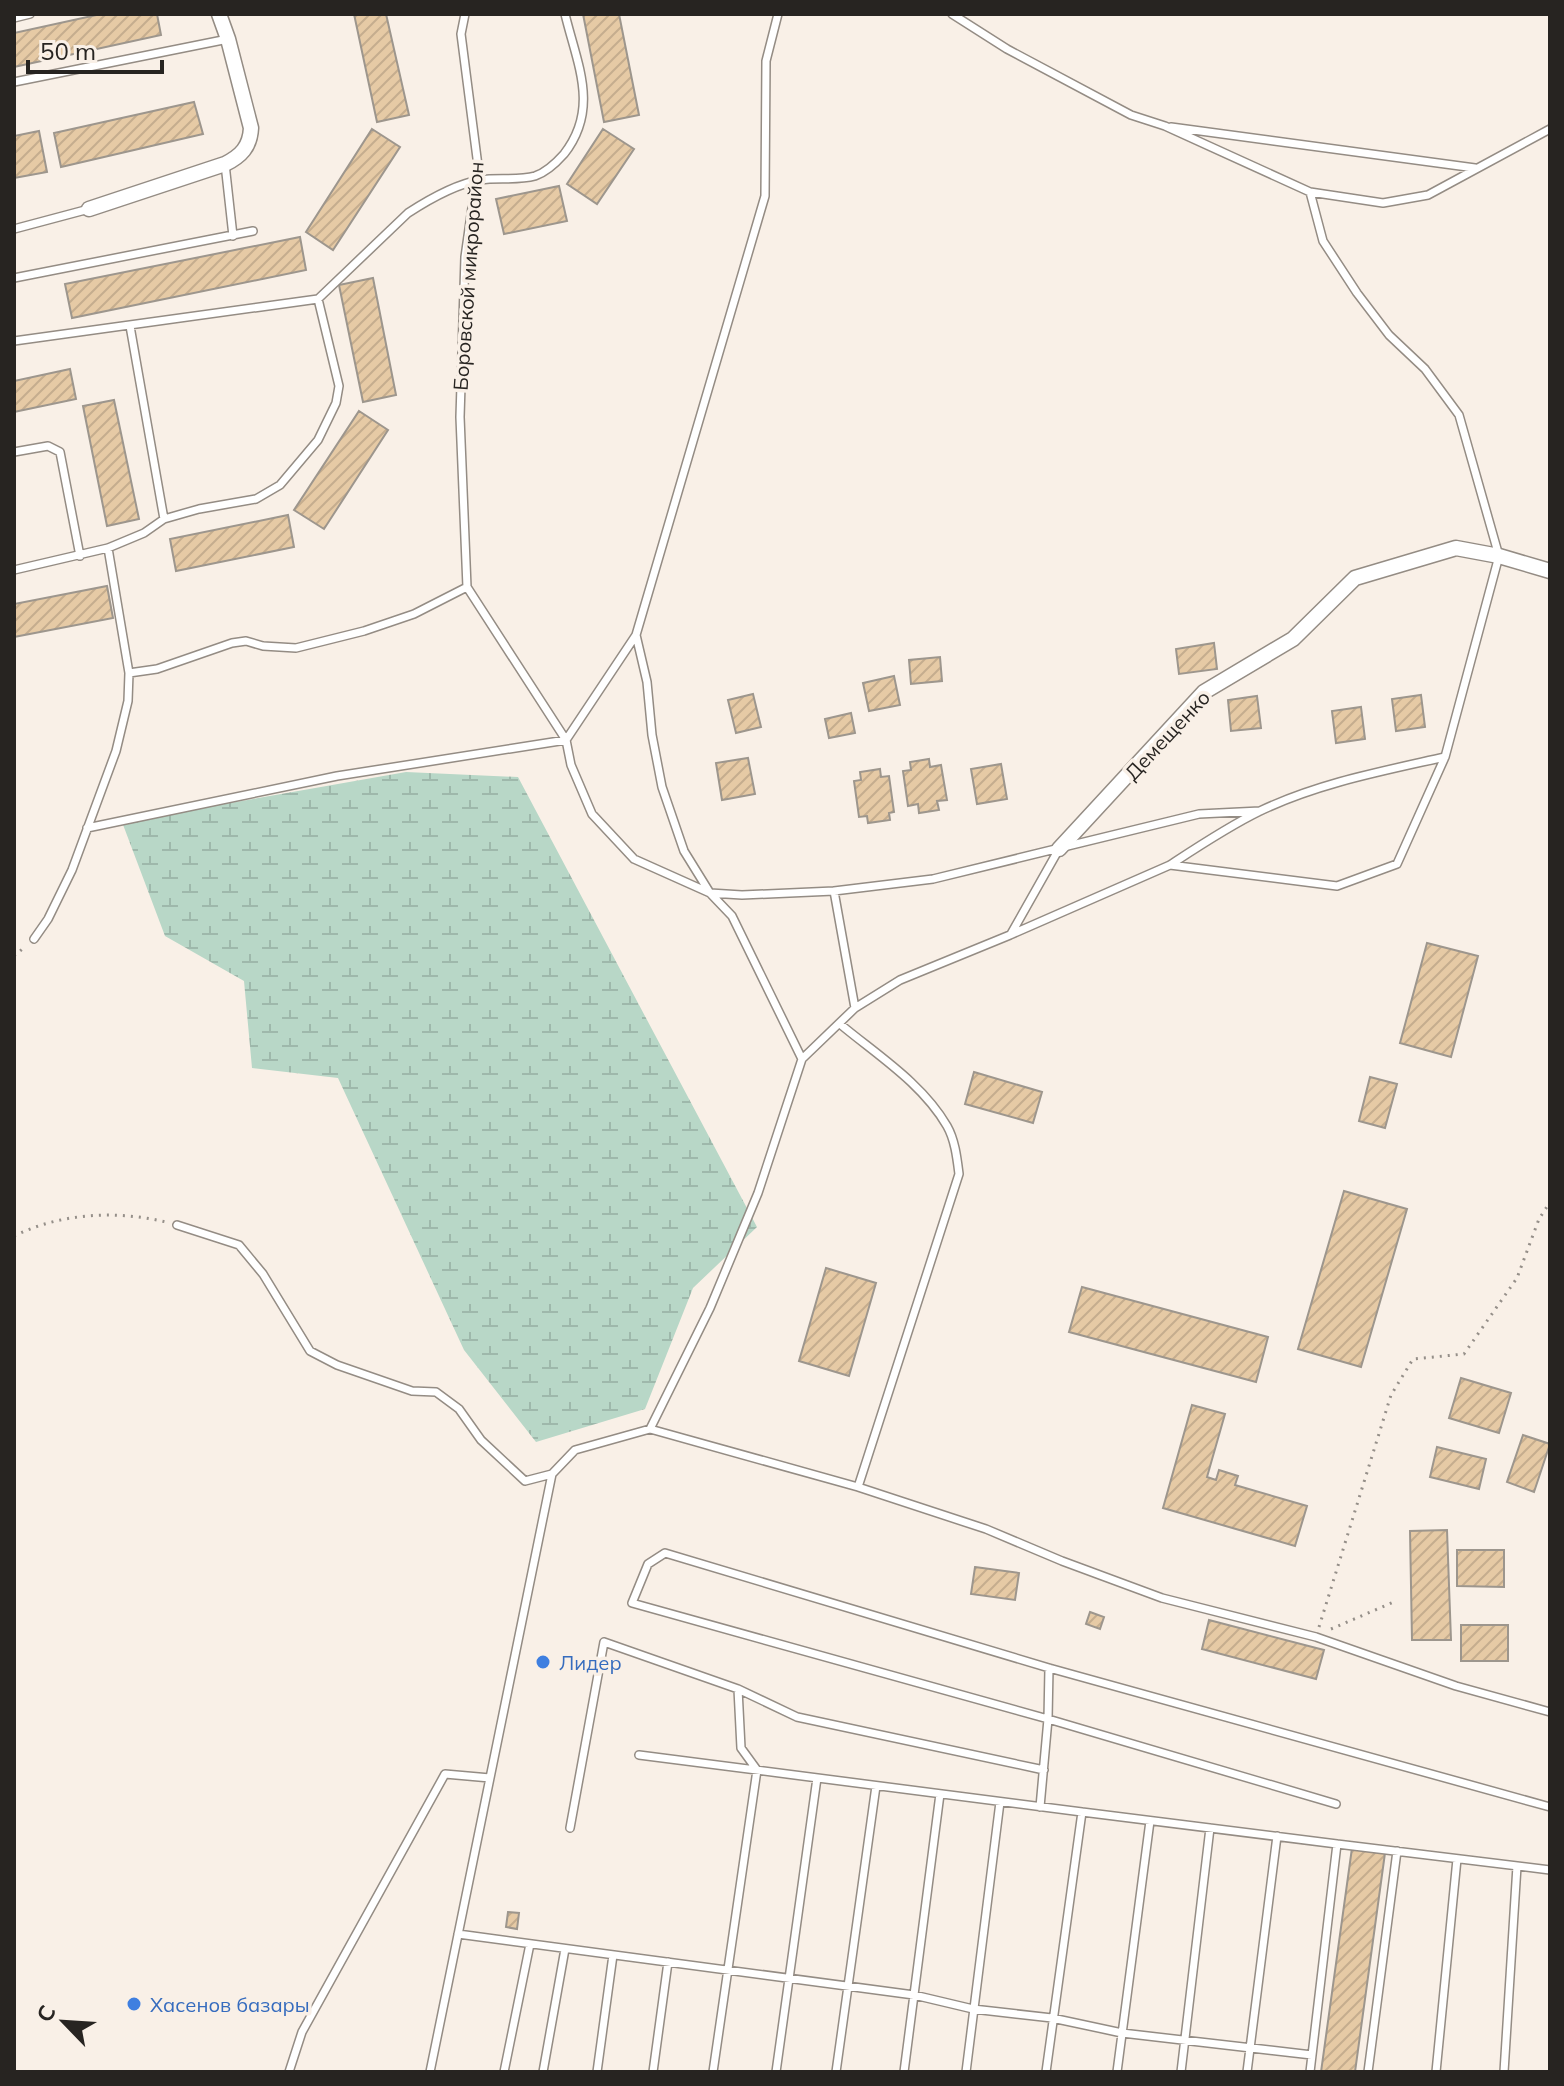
<svg xmlns="http://www.w3.org/2000/svg" width="1564" height="2086" font-family="Mulish,sans-serif">
  <defs>
    <pattern id="wetland-marsh" width="20" height="14" patternUnits="userSpaceOnUse" patternTransform="scale(2)"><rect width="20" height="14" fill="#b8d7c7"/><path d="M1 5h8M5 5V1M11 12h8M15 12V8" fill="none" stroke="#9eb8ab"/></pattern>
    <pattern id="building-hatch" width="6" height="6" patternUnits="userSpaceOnUse" patternTransform="scale(2)"><rect width="6" height="6" fill="#e6caa5"/><path d="M-1 1l2-2M0 6l6-6M5 7l2-2" fill="none" stroke="#c5ad8e"/></pattern>
  </defs>
  <rect width="100%" height="100%" fill="#f9f0e7"/>
  <path fill="url(#wetland-marsh)" d="M406,772L518,777L757,1227L693,1288L645,1409L536,1442L464,1350L338,1078L252,1068L244,981L165,936L122,822Z"/>
  <path fill="url(#building-hatch)" stroke="#9d968d" stroke-width="2" d="M101,14H157L161,35L14,67V33Z
    M354,14H386L409,115L377,122Z
    M583,14H619L639,115L604,122Z
    M194,102L203,134L61,167L54,133Z
    M372,129L400,147L333,250L306,232Z
    M603,129L634,149L597,204L567,184Z
    M39,131L47,172L14,178V136Z
    M559,186L567,221L504,234L496,199Z
    M300,237L306,270L72,318L65,284Z
    M373,278L396,395L363,402L339,285Z
    M70,369L76,399L14,412V381Z
    M114,400L139,519L107,526L83,406Z
    M359,411L388,430L324,529L294,510Z
    M288,515L294,547L176,571L170,539Z
    M107,586L113,618L14,637V604Z
    M1214,643L1217,669L1179,674L1176,649Z
    M940,657L942,681L911,684L909,660Z
    M894,676L900,705L869,711L863,683Z
    M753,694L761,727L736,733L728,700Z
    M1421,695L1425,727L1396,731L1392,699Z
    M1257,696L1261,728L1231,731L1228,700Z
    M1361,707L1365,739L1336,743L1332,711Z
    M851,713L855,733L829,738L825,719Z
    M748,758L755,794L722,800L716,763Z
    M929,759L930,767L941,765L947,800L937,801L939,810L919,813L918,804L908,806L903,771L911,770L910,762Z
    M1001,764L1007,799L977,804L971,769Z
    M880,769L881,777L889,776L894,812L889,813L890,820L868,823L867,816L859,817L854,781L861,780L860,772Z
    M1427,943L1478,956L1451,1057L1400,1043Z
    M974,1072L1042,1092L1033,1123L965,1104Z
    M1370,1077L1397,1084L1385,1128L1359,1121Z
    M1344,1191L1407,1209L1361,1367L1298,1349Z
    M826,1268L876,1283L849,1376L799,1361Z
    M1082,1287L1268,1337L1256,1382L1069,1332Z
    M1461,1378L1511,1393L1499,1433L1449,1418Z
    M1192,1405L1225,1414L1207,1477L1216,1480L1219,1470L1238,1476L1235,1485L1307,1506L1295,1546L1163,1508Z
    M1523,1435L1550,1444L1534,1492L1507,1482Z
    M1437,1447L1486,1459L1479,1489L1430,1477Z
    M1447,1530L1451,1640H1412L1410,1531Z
    M1457,1550H1504V1587L1457,1586Z
    M975,1567L1019,1573L1015,1600L971,1594Z
    M1090,1612L1104,1617L1100,1629L1086,1624Z
    M1209,1620L1324,1650L1316,1679L1202,1649Z
    M1461,1625H1508V1661H1461Z
    M1352,1848L1385,1853L1355,2072H1321Z
    M508,1912L519,1913L517,1929L506,1927Z"/>
  <g fill="none" stroke-linecap="round" stroke-linejoin="round">
    <g stroke="#948c84" stroke-width="10">
      <path id="service" d="M465,14L461,34L478,166L465,257L460,417L467,587
        M14,18L30,14
        M14,82L228,39
        M1171,127L1475,168
        M225,164L233,236
        M1310,192L1383,203L1428,195L1550,129
        M14,229L89,209
        M14,278L253,231
        M130,326L164,519
        M14,341L318,299L408,213C428,200 456,184 480,180C498,177 517,181 535,176C547,172 556,163 564,154C600,108 577,64 565,14
        M14,452L48,446L60,452L80,556
        M14,570L108,548L144,533L164,519L199,509L256,499L280,485L318,440L336,403L339,386L318,299
        M467,587L566,740L571,765L592,814L634,859L710,893L732,916L802,1059L758,1193L710,1308L650,1429
        M636,635L647,682L652,735L662,787L684,851L710,893L742,895L834,891L933,879L1199,814L1260,811
        M129,673L157,669L232,643L246,641L263,646L296,648L364,631L414,614L467,587
        M87,828L337,776L566,740L636,635L765,196L766,61L778,14
        M1170,865C1199,846 1229,826 1260,811C1319,783 1383,771 1445,757
        M834,891L855,1008
        M1011,934L1059,849
        M34,939L48,919L72,870L116,751L128,701L129,673L108,548
        M840,1024C877,1055 922,1083 947,1126C955,1140 957,1158 959,1174L858,1487
        M802,1059L855,1008L900,980L1010,935L1170,865L1337,886L1397,864L1445,757L1499,556L1459,415L1425,369L1389,335L1357,293L1323,241L1310,192L1165,126L1131,115L1007,49L952,14
        M177,1225L239,1245L263,1274L310,1351L337,1365L412,1391L436,1392L459,1409L481,1440L525,1481L552,1474L575,1450L650,1429L858,1487L986,1529L1062,1561L1162,1598L1316,1637L1456,1686L1550,1712
        M1049,1668L1048,1719L632,1603L648,1564L665,1553L1049,1668L1550,1807
        M738,1689L797,1717L1044,1770
        M639,1755L1082,1812L1046,2072
        M1040,1807L1048,1719L1336,1804
        M1082,1812L1337,1844L1310,2072
        M570,1828L604,1642L738,1689L741,1748L757,1770L713,2072
        M1337,1844L1550,1870
        M458,1934L914,1995L973,2009L1052,2018L1122,2033L1312,2055
        M289,2072L302,2032L445,1774L490,1778
        M430,2072L552,1474
        M504,2072L530,1944
        M543,2072L565,1949
        M597,2072L613,1955
        M653,2072L668,1962
        M776,2072L817,1778
        M836,2072L876,1786
        M904,2072L940,1794
        M966,2072L1000,1802
        M1117,2072L1150,1821
        M1181,2072L1210,1828
        M1247,2072L1277,1836
        M1368,2072L1397,1851
        M1436,2072L1457,1859
        M1504,2072L1517,1866"/>
    </g>
    <g stroke="#948c84" stroke-width="17">
      <path id="minor" d="M89,209L225,164C241,156 250,147 251,128L228,39L219,14
        M1059,849L1204,692L1293,639L1355,578L1456,548L1499,556L1550,571"/>
    </g>
    <path stroke="#958f89" stroke-width="3" stroke-dasharray="2 6" stroke-linecap="butt" d="M14,956L26,946
      M14,1236C61,1213 115,1210 166,1222
      M1319,1627L1391,1395L1413,1359L1464,1354L1517,1278L1539,1219L1550,1202
      M1331,1629L1396,1601"/>
    <use href="#service" stroke="#fff" stroke-width="7"/>
    <use href="#minor" stroke="#fff" stroke-width="14"/>
  </g>
  <g fill="#3f7fe0" stroke="#f9f0e7" stroke-width="3">
    <circle cx="543" cy="1662" r="8"/>
    <circle cx="134" cy="2004" r="8"/>
  </g>
  <g text-anchor="middle" dominant-baseline="central" stroke-width="7" stroke-linejoin="round" paint-order="stroke">
    <g font-size="20" fill="#272421" stroke="#f9f0e7">
      <text transform="translate(468 276) rotate(-86)">Боровской микрорайон</text>
      <text transform="translate(1167 735) rotate(-47)">Демещенко</text>
    </g>
    <g font-size="20" fill="#366cbe" stroke="#f9f0e7" text-anchor="start">
      <text x="559" y="1662">Лидер</text>
      <text x="150" y="2004">Хасенов базары</text>
    </g>
  </g>
  <rect width="1564" height="2086" fill="none" stroke="#272421" stroke-width="32"/>
  <g transform="translate(64 2022) rotate(295)" stroke="#f9f0e7" stroke-width="6" paint-order="stroke">
  <path d="M0-6L14 30L0 20L-14 30Z" fill="#272421"/>
  <text y="-12" font-size="22" font-weight="bold" text-anchor="middle" fill="#272421">С</text>
  </g>
  <path d="M28 60v12h134v-12" fill="none" stroke="#272421" stroke-width="4"/>
  <text x="40" y="60" font-size="24" fill="#272421" stroke="#f9f0e7" stroke-width="6" paint-order="stroke">50 m</text>
</svg>
